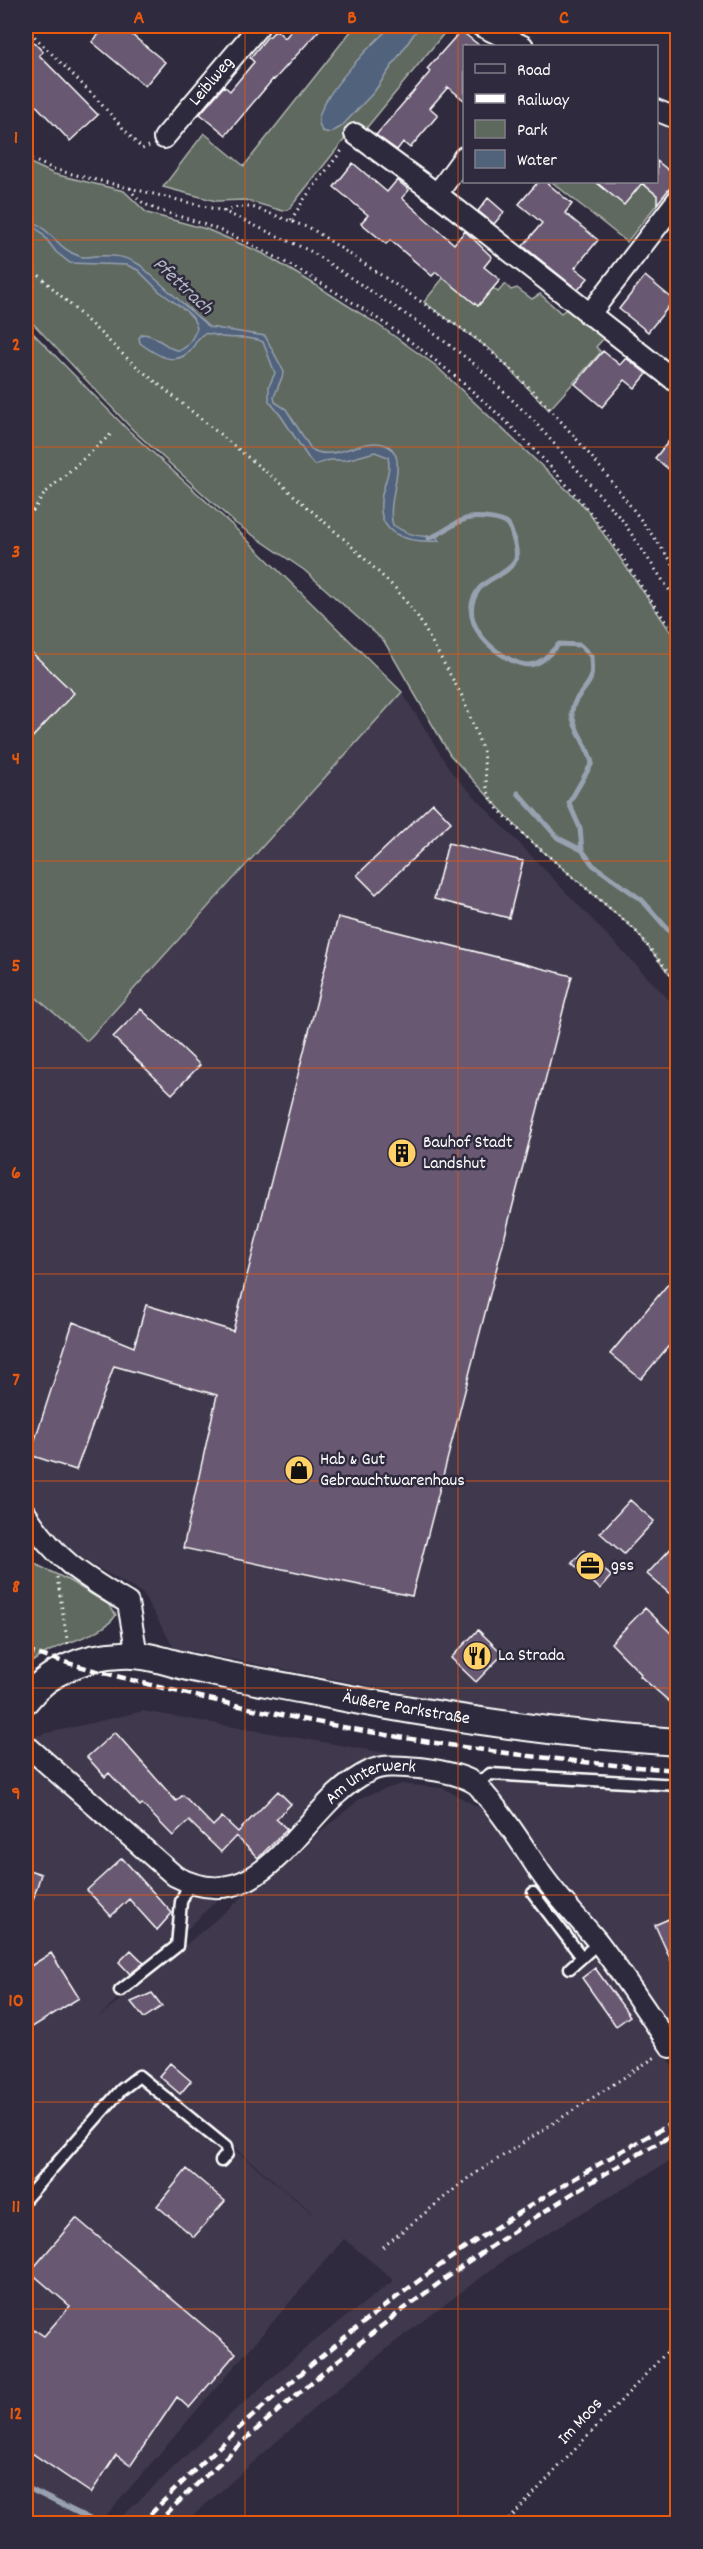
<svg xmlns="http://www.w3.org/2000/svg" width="703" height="2549" font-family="Dekko,sans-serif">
  <rect width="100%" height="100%" fill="#2f2a3d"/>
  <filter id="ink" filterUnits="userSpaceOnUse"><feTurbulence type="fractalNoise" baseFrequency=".0167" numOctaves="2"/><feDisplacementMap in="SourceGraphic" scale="12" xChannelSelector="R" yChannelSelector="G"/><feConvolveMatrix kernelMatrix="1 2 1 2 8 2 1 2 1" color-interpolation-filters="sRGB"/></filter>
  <g filter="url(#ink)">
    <path fill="#40384d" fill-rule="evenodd" d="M657,118L677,128V179L627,242L552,182H656Z
      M402,692L452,773L677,1008V1732L581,1727L174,1648L142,1593L59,1546L26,1501V989L88,1041Z
      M143,1711L479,1769L677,1782V2039L476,1775L354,1764L97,2019L362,1797L401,1784L443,1788L495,1816L677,2073V2157L514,2253L404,2335L318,2405L185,2523H115L214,2429L308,2346L394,2280L344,2239L100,2523H26V1729L35,1736ZM130,2061L313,2213V2214L174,2100Z"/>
    <path fill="#5e695e" stroke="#aeb4ae" stroke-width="1.5" d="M355,26H450L364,131L356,125L289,209L283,211L245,200L216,201L163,187L204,133L244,166Z
      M26,161L54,174L124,191L147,213L206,229L262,253L314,284L377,324L435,365L585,507L677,641V984L635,930L525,836L450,755L384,641L304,570L235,523L133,430L26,316Z
      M552,182H596L624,204L642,183L661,199L627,242Z
      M464,252L478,306L493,288L498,292L505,284L511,290L517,288L532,299L540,294L561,313L565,310H571L604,338L596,347L601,352L549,410L492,351L424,302Z
      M26,326L127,429L232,525L402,692L87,1041L26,989Z
      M26,1563H33L66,1579L108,1604L116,1615C104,1634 74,1639 54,1649C44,1653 35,1660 26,1666Z"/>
    <path fill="#51627b" stroke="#97a1b0" stroke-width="1.5" d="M392,26H416V31L374,92L341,127L330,133L322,131C320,127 318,122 319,118C323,93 373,42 392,26Z
      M26,218C50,227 57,249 79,256C84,258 89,257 94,256C111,255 124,255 140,265L209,327L265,336L284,372L274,397L275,402L286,409L311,449C335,464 364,434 388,446C410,458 385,501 393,525C405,533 420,539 435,535L439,541C406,543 374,535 382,494C385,481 391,471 388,457L375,452L346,460H330L314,465L309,459L281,416L269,401V386L275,373L263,342C251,336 235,339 222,337C216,336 209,332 204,334C198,336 196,344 192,348C177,369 156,355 140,343L139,338L142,334C166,334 178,374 197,328L193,318L185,310L159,291L138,270L127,265L70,263L56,252L41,232L26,222Z"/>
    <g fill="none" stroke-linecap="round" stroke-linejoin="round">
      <path stroke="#97a1b0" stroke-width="5" d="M429,538C443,534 456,520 470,518C479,517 503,518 509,526C512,531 513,538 515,544C516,549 518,556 515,561C507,575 488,577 479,589C456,620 491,653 518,663C537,670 546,657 559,644L580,645L591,656C591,663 593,673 590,680C585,691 571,700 572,714C574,731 588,745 592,763L569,803L580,828L582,850L593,865L642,900L678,941
        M518,793L558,838L582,850
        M26,2487L100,2524"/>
    </g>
    <path fill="#695872" stroke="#fff" stroke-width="1.5" d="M106,26H121L165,62L145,86L92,42Z
      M296,26H323L274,80L273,79L226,135L200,114L224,86L230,91L254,62L250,58L268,36L269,37L276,30L285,38Z
      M465,26V34L480,46H465V101L448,87L430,108L438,115L410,148L403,142L397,150L376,135L430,72L427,69Z
      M26,34L43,52L39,55L98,115L70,141L26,95Z
      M657,161L678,178L657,204V195L642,183L624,205L596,182H657Z
      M353,163L387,192L397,180L409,190L402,198L454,244L465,231L492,257L484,267L500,280L478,306L436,272L432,276L390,240L386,244L361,223L368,215L334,187Z
      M538,182H546L572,204L565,213L598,240L575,268L588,278L578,290L523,246L542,223L519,204Z
      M488,198L504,212L494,224L478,211Z
      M645,276L674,300L648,332L619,309Z
      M603,351L620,365L626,358L647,374L635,388L625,380L602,407L575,384Z
      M678,430V477L655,458Z
      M26,647L74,693L26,744Z
      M433,803L451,822L376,894L357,875Z
      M448,843L523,861L509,918L434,899Z
      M338,917L572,976L412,1596L183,1548L217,1395L114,1366L76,1470L30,1455L73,1322L134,1347L146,1305L233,1331Z
      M141,1009L200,1065L172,1094L113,1037Z
      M678,1272V1335L641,1379L610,1354Z
      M630,1500L654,1521L624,1554L600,1533Z
      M678,1541V1601L647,1574Z
      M584,1550L611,1576L600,1589L572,1563Z
      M645,1608L678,1640V1695L670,1702L640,1676L641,1674L611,1643Z
      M478,1630L503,1654L476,1682L451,1658Z
      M115,1732L176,1801L183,1795L213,1826L222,1817L238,1832L278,1791L291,1804L276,1819L287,1829L258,1858L236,1836L221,1852L189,1821L173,1836L142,1804L140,1806L109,1773L105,1777L87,1757Z
      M122,1858L172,1913L157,1930L129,1899L111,1916L87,1890Z
      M26,1869L41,1874L29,1913H26Z
      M678,1915V1976L655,1925Z
      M131,1950L144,1963L130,1974L119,1962Z
      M51,1953L79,1998L26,2031V1969Z
      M595,1968L630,2016L616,2026L582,1978Z
      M152,1993L162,2006L144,2018L131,2002Z
      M170,2063L191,2081L180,2094L159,2076Z
      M187,2169L225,2201L194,2237L157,2206Z
      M76,2218L236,2353L189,2408L177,2397L131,2465L116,2455L91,2493L26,2449V2324L44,2336L70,2306L30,2272Z"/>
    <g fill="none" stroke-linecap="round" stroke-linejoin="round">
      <g stroke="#fff" stroke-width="15">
        <path id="service" d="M476,1784L490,1774L678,1785
          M533,1893L581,1956
          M570,1968L598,1943
          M120,1991L177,1946L181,1902L189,1883
          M26,2198L121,2090L139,2076L226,2147L227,2154L221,2161"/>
      </g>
      <g stroke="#fff" stroke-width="24">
        <g id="minor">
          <path d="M481,26L523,46"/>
          <path d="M656,110L678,119"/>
          <path d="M355,134L437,194L678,383"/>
          <path id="s1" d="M164,138L259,26"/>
          <path d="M437,194L464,157"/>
          <path d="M589,315L678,199"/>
          <path d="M26,1514C56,1560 82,1575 128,1603L137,1655"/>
          <path id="s2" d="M26,1745L175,1876C268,1925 301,1802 370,1771C384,1764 403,1767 419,1768C436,1770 462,1774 476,1784C480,1787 484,1794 488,1798C508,1821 523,1846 540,1872C557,1897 579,1919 598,1942C624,1976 647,2012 671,2047"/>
        </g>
      </g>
      <g stroke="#fff" stroke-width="30">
        <g id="tertiary">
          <path id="s3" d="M26,1700C48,1671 86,1656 121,1655C146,1653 172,1664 197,1669C232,1677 268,1683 304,1690C427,1715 552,1734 678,1742"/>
        </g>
      </g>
      <path stroke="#fff" stroke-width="3" stroke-dasharray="1.5 4.5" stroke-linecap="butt" d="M26,28L93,95L142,149L149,146
        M26,157L56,170L223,211L310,251L428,329L477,366L533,420L622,520L678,603
        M130,188C140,209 167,212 188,219C243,236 293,266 342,296C435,352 519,426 588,510C621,549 644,597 678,636
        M224,211L238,207H252L312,229L474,337C550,399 621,490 678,571
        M291,220L305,198L343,149
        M26,263L130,361L282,485L345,540L396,589L418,617L462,696L483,751L487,790L497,808L525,836L635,930L678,984
        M26,521L45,493L111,434
        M57,1577L68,1645
        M383,2247L467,2179L657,2056
        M505,2524L678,2340"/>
      <use href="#service" stroke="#2f2a3d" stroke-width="10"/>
      <use href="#minor" stroke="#2f2a3d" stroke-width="20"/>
      <use href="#tertiary" stroke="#2f2a3d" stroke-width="26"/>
      <path stroke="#fff" stroke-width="4.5" stroke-dasharray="9 4.5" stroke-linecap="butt" d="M26,1651C238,1713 457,1755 678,1770
        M141,2524C251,2410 375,2305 509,2219C564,2184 620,2151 678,2120
        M156,2524C312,2369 485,2238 678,2132"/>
    </g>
  </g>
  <path fill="none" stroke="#e8590c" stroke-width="1.5" stroke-opacity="0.55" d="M245,26V2524M458,26V2524M26,240H678M26,447H678M26,654H678M26,861H678M26,1068H678M26,1274H678M26,1481H678M26,1688H678M26,1895H678M26,2102H678M26,2309H678"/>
  <defs>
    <g id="building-disc" transform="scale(1.5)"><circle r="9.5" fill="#ffd166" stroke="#2f2a3d"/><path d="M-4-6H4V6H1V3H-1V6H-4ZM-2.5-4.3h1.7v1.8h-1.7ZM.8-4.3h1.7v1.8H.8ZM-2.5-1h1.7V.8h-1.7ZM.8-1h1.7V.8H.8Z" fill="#111"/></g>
    <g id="shop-disc" transform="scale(1.5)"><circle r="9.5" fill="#ffd166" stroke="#2f2a3d"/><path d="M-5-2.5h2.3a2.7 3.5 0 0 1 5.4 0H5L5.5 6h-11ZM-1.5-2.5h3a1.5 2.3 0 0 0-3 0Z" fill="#111"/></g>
    <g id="office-disc" transform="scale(1.5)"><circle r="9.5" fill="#ffd166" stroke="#2f2a3d"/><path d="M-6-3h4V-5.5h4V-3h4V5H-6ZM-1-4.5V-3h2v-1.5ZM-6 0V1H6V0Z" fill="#111"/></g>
    <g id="restaurant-disc" transform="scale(1.5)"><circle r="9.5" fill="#ffd166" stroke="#2f2a3d"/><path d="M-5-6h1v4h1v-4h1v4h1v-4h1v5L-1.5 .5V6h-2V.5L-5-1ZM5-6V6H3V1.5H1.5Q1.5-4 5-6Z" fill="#111"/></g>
  </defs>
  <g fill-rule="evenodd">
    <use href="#building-disc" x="402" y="1153"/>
    <use href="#shop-disc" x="299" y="1470"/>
    <use href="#office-disc" x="590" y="1566"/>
    <use href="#restaurant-disc" x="477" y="1656"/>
  </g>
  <g text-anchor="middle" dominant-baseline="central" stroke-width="5" stroke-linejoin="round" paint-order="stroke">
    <g font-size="18" fill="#fff" stroke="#2f2a3d">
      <text stroke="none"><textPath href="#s1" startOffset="74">Leiblweg</textPath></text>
      <text stroke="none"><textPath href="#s3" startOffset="399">Äußere Parkstraße</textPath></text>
      <text stroke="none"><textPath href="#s2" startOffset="436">Am Unterwerk</textPath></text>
      <text transform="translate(581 2422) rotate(-47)">Im Moos</text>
    </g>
    <g font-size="18" fill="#fff" stroke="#2f2a3d" text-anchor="start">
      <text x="423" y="1143">Bauhof Stadt<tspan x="423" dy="21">Landshut</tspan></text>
      <text x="320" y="1460">Hab &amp; Gut<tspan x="320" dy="21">Gebrauchtwarenhaus</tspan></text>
      <text x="611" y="1566">gss</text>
      <text x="498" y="1656">La Strada</text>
    </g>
    <g font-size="20" font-style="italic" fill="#b1b8c4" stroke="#2f2a3d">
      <text transform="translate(182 287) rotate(43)">Pfettrach</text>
    </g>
  </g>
  <rect width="703" height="2549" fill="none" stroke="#2f2a3d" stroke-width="66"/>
  <rect x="463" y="45" width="195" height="138" fill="#2f2a3d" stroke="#827f8b" stroke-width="1.5"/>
  <rect x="475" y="64" width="30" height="9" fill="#2f2a3d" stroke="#827f8b" stroke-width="1.5"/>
  <text x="517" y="75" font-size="18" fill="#ffffff">Road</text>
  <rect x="475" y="94" width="30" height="9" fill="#ffffff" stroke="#827f8b" stroke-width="1.5"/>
  <text x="517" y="105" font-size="18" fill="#ffffff">Railway</text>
  <rect x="475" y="120" width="30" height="18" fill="#5e695e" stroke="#827f8b" stroke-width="1.5"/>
  <text x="517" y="135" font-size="18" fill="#ffffff">Park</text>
  <rect x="475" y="150" width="30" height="18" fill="#51627b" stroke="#827f8b" stroke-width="1.5"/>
  <text x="517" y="165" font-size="18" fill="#ffffff">Water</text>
  <rect x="33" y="33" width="637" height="2483" fill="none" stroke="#e8590c" stroke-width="2"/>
  <g font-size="20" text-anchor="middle" font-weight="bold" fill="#e8590c">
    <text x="139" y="23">A</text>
    <text x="352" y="23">B</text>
    <text x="564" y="23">C</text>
    <text x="16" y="143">1</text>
    <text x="16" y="350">2</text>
    <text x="16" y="557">3</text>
    <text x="16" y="764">4</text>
    <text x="16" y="971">5</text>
    <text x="16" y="1178">6</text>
    <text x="16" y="1385">7</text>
    <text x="16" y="1592">8</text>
    <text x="16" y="1799">9</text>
    <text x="16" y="2006">10</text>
    <text x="16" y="2212">11</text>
    <text x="16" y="2419">12</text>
  </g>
</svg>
